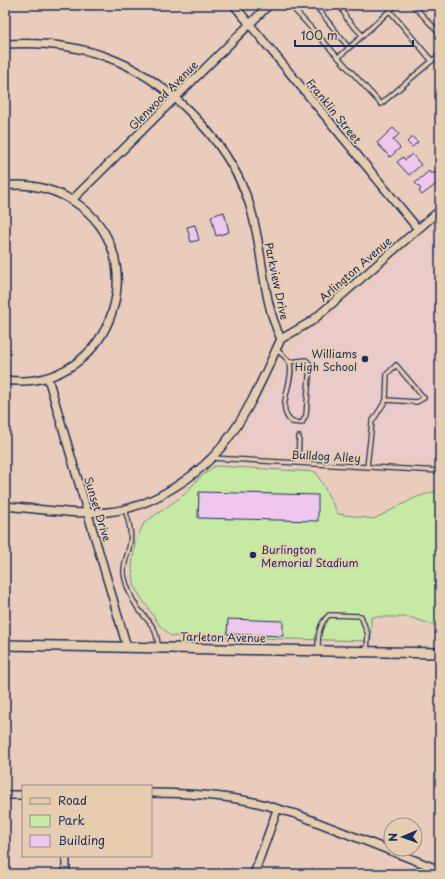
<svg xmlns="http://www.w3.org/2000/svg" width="445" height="879" font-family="'Playpen Sans',sans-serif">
  <rect width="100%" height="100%" fill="#e9ccbb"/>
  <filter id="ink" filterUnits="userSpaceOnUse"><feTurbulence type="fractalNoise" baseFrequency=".025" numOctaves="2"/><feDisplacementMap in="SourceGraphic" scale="8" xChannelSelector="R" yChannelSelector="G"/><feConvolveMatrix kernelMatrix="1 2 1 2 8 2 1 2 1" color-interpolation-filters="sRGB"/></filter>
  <g filter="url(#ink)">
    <path fill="#ebcaca" d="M440,223V463L231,452L277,376L302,341Z"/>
    <path fill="#c6eaa3" stroke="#708c80" d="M215,466L316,472L338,514L374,519L417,497L440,490V625H434L409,617H371V641L171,636L160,626L135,588L132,568L135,543L144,523L184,495L198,479Z"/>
    <path fill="#efc6ed" stroke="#1b2f5e" d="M393,128L399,134L393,140L400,148L390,157L377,143Z
      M412,137L418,142L412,147L407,142Z
      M412,154L421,165L409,175L397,162L403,157L405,160Z
      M429,171L431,174L434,172L440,181L422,195L419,191L421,189L415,183Z
      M224,212L229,232L216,236L211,216Z
      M195,225L199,240L191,242L187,227Z
      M199,492L318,495V521L198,518Z
      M228,619L283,621V636L227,634Z"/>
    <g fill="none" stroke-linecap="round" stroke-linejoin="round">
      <g stroke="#1b2f5e" stroke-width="6">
        <path id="service" d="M290,5L381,104L440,54
          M315,5L349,48
          M340,5L347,19L363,36
          M413,5L440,34
          M390,11L432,61
          M339,57L396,5
          M277,350C281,354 288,358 290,364C295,382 274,408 292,422L302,423L306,415L310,364L306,360L289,362
          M211,458L440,471
          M298,463L299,437
          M367,467L372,422L386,400L387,374L396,365L424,398L417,402L386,400
          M125,509C128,520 132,531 130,543C129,552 123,563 124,573C125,583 131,598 137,607C148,622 157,626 158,646
          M318,650C318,636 318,625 329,615L361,616L368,635L367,650"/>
      </g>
      <g stroke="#1b2f5e" stroke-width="10">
        <path id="minor" d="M234,5L418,229
          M5,44C38,42 73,45 104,56C165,77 226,138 248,200C264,245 260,295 281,339C265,373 250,410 227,440C201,475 151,508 108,512C74,515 39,509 5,506
          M5,186C25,183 46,187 64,196C162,245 114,395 5,380
          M72,200L269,5
          M281,339L312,321L440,210
          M48,378L127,647
          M151,793C187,793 222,795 258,803C271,806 283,811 296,814L440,870
          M5,795H23
          M66,856V874
          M254,874L277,810"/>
      </g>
      <g stroke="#1b2f5e" stroke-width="12">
        <path id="tertiary" d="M5,645L440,653"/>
      </g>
      <use href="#service" stroke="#e7cdaf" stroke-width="3.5"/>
      <use href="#minor" stroke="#e7cdaf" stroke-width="7"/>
      <use href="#tertiary" stroke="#e7cdaf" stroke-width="9"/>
    </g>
  </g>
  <g fill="#1b2f5e" stroke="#e7cdaf" stroke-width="1.5">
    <circle cx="365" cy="359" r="4"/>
    <circle cx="253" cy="555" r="4"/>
  </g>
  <g text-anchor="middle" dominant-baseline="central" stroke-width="3.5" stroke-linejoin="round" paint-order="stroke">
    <g font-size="11" fill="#1b2f5e" stroke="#e7cdaf">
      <text transform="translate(163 95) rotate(-45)">Glenwood Avenue</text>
      <text transform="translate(334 111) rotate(51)">Franklin Street</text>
      <text transform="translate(355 269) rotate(-41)">Arlington Avenue</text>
      <text transform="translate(277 281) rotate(78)">Parkview Drive</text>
      <text transform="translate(326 456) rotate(3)">Bulldog Alley</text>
      <text transform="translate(98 509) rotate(73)">Sunset Drive</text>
      <text transform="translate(223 637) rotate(1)">Tarleton Avenue</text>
    </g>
    <g font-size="11" fill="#1b2f5e" stroke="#e7cdaf" text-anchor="end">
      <text x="357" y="353">Williams<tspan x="357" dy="13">High School</tspan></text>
      <text x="261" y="549" text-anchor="start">Burlington<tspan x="261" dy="13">Memorial Stadium</tspan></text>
    </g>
  </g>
  <rect width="445" height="879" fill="none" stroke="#e7cdaf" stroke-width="20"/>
  <rect x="10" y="10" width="425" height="859" fill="none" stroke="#1b2f5e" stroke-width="1.5" filter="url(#ink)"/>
  <rect x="22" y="785" width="130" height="72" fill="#e7cdaf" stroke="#958e8f"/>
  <rect x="30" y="798" width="20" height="6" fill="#e7cdaf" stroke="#958e8f"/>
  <text x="58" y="805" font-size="12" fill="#1b2f5e">Road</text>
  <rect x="30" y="815" width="20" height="12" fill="#c6eaa3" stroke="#958e8f"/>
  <text x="58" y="825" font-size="12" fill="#1b2f5e">Park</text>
  <rect x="30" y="835" width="20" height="12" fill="#efc6ed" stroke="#958e8f"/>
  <text x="58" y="845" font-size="12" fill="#1b2f5e">Building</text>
  <g transform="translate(403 837) rotate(268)"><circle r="19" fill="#e7cdaf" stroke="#958e8f"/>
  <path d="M0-3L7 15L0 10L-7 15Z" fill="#1b2f5e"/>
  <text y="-6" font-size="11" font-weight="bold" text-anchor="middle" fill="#1b2f5e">N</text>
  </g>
  <path d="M295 40v6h118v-6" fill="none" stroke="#1b2f5e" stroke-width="2"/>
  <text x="301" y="40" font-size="12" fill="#1b2f5e" stroke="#e7cdaf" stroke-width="3" paint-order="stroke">100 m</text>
</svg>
